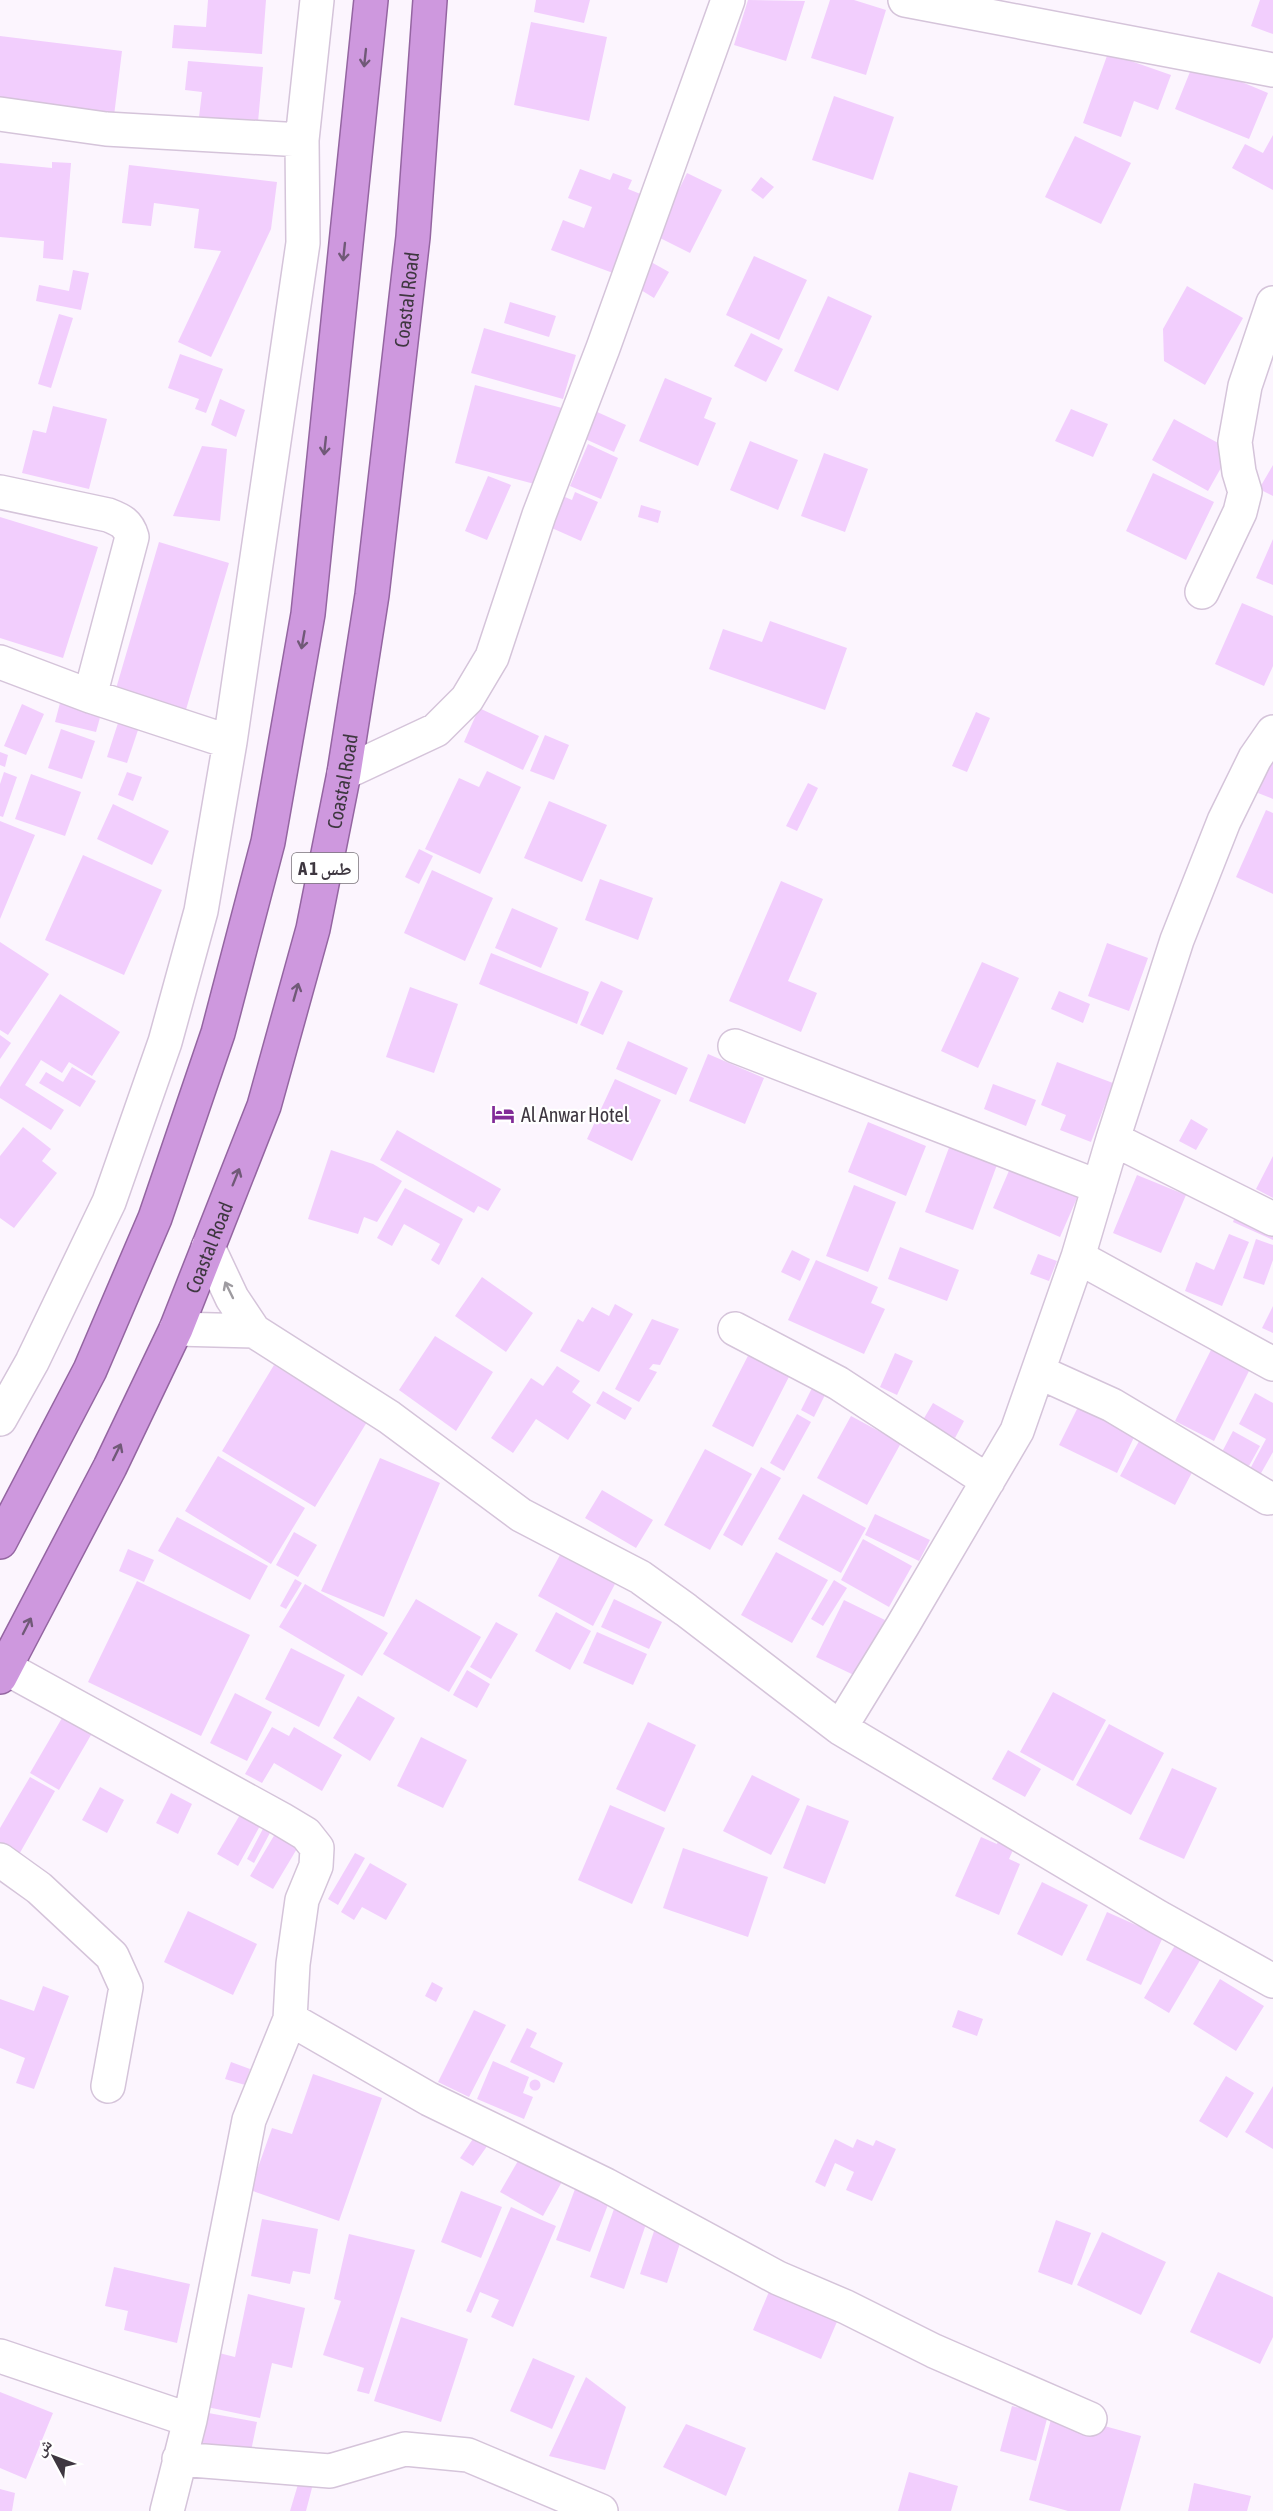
<svg xmlns="http://www.w3.org/2000/svg" width="1273" height="2511" font-family="'Asap Condensed','Noto Naskh Arabic',sans-serif">
  <rect width="100%" height="100%" fill="#fcf5fe"/>
  <path fill="#f2cefd" d="M208,0H266L262,54L172,48L174,25L206,27Z
    M536,0H590L584,23L534,12Z
    M748,0L805,1L786,61L734,45Z
    M830,0H854L886,10L866,75L811,58Z
    M1260,0H1273V34L1251,26Z
    M531,22L607,37L589,121L514,105Z
    M0,36L122,51L113,124L0,111Z
    M1108,53L1171,75L1158,110L1134,101L1121,137L1083,123Z
    M188,61L263,67L258,122L199,117L202,92L185,90Z
    M1194,62L1268,93L1249,139L1175,109Z
    M834,96L894,117L873,180L812,160Z
    M1273,135V190L1232,168L1245,144L1263,153Z
    M1075,136L1131,163L1101,224L1045,197Z
    M52,162L71,163L63,260L43,258L44,241L0,237V163L52,168Z
    M129,165L277,182L271,229L211,357L178,342L221,251L194,248L199,209L154,203L151,226L122,223Z
    M580,169L610,180L613,173L632,180L628,189L643,195L613,273L551,250L563,220L584,228L592,207L568,198Z
    M687,173L722,190L690,253L656,236Z
    M761,177L774,187L763,199L751,190Z
    M754,256L807,280L779,340L726,315Z
    M651,262L669,272L654,298L636,287Z
    M73,270L89,273L81,310L36,301L39,285L69,291Z
    M1187,286L1243,318L1205,385L1164,361L1163,329Z
    M828,296L872,316L838,391L794,371Z
    M510,302L556,316L549,337L504,323Z
    M59,314L73,318L51,388L38,384Z
    M484,328L576,355L563,399L471,373Z
    M751,333L783,349L766,382L734,366Z
    M180,354L223,369L206,413L195,409L199,399L168,388Z
    M665,378L712,398L704,418L716,423L698,466L639,441Z
    M475,385L562,408L542,486L455,463Z
    M220,399L245,410L236,437L211,425Z
    M53,406L107,419L89,489L22,473L33,430L46,433Z
    M1071,409L1108,424L1093,457L1055,441Z
    M595,411L626,425L614,452L583,438Z
    M1174,419L1231,450L1208,491L1152,460Z
    M750,441L798,460L778,510L730,490Z
    M588,444L618,458L601,499L570,486Z
    M202,446L227,449L220,521L173,516Z
    M824,453L868,469L845,532L801,516Z
    M1273,465V496L1259,489Z
    M1153,473L1214,502L1186,560L1126,531Z
    M488,476L511,485L487,540L465,531Z
    M575,492L598,502L581,541L545,525L558,494L572,500Z
    M641,505L661,511L658,523L638,517Z
    M0,517L98,547L63,658L0,638Z
    M1273,539V585L1256,578Z
    M159,542L229,563L185,713L115,692Z
    M1242,603L1273,616V666L1264,686L1215,664Z
    M770,621L847,648L825,710L709,669L723,629L762,642Z
    M60,703L101,714L96,732L55,722Z
    M22,704L44,714L26,755L4,746Z
    M479,708L539,736L523,770L464,742Z
    M976,712L990,718L967,772L952,766Z
    M118,723L138,730L127,763L107,757Z
    M61,729L95,741L82,779L48,768Z
    M545,735L569,745L554,780L530,771Z
    M0,752L8,755L5,767L0,765Z
    M1273,758V799L1258,793Z
    M487,771L521,787L480,874L425,849L459,778L479,787Z
    M4,772L17,777L3,817L0,816V784Z
    M127,772L142,777L133,801L118,795Z
    M31,774L81,792L65,836L15,819Z
    M808,783L818,788L797,831L786,826Z
    M549,801L607,825L582,882L524,858Z
    M113,804L169,831L152,865L97,839Z
    M1266,810L1273,813V894L1236,877Z
    M0,821L35,835L0,919Z
    M419,849L433,856L419,884L405,877Z
    M83,855L162,890L124,975L45,940Z
    M432,870L493,898L465,961L404,933Z
    M600,879L653,898L638,940L585,920Z
    M781,881L823,899L788,981L817,993L801,1032L729,1001Z
    M512,908L558,928L541,968L495,948Z
    M0,942L49,974L8,1035L0,1030Z
    M1107,943L1148,958L1129,1011L1088,996Z
    M491,953L589,992L577,1024L479,984Z
    M982,962L1019,978L978,1068L941,1051Z
    M601,981L623,991L603,1035L580,1025Z
    M410,987L458,1004L434,1073L386,1057Z
    M1059,991L1090,1004L1083,1023L1051,1009Z
    M60,994L120,1032L92,1076L69,1062L62,1073L41,1060L25,1085L64,1110L51,1130L0,1098V1087Z
    M0,1035L11,1043L0,1059Z
    M628,1041L688,1068L676,1095L616,1069Z
    M708,1054L764,1078L745,1124L689,1101Z
    M1057,1062L1113,1083L1091,1142L1060,1130L1066,1115L1041,1105Z
    M72,1067L96,1081L80,1107L39,1083L46,1072L63,1082Z
    M615,1079L661,1100L632,1161L587,1139Z
    M993,1084L1036,1100L1026,1126L984,1109Z
    M1191,1119L1208,1129L1196,1150L1179,1141Z
    M868,1122L926,1146L906,1196L848,1172Z
    M23,1127L51,1149L42,1161L57,1173L14,1228L0,1218V1156Z
    M397,1130L501,1189L488,1211L478,1206L474,1213L380,1160Z
    M950,1145L998,1162L973,1230L925,1212Z
    M331,1150L373,1164L402,1181L377,1222L364,1217L358,1234L308,1219Z
    M1273,1156V1198L1256,1189Z
    M1014,1159L1081,1189L1060,1237L993,1208Z
    M1137,1175L1186,1195L1161,1253L1113,1233Z
    M854,1185L896,1202L868,1272L826,1256Z
    M405,1188L463,1219L439,1265L431,1260L440,1244L404,1224L392,1246L377,1238Z
    M1236,1214L1273,1230V1240L1233,1222Z
    M1229,1234L1249,1242L1222,1306L1185,1291L1196,1262L1214,1270Z
    M1256,1239L1273,1245V1260L1264,1285L1243,1278Z
    M900,1247L959,1270L947,1301L888,1279Z
    M792,1250L810,1259L800,1281L781,1272Z
    M1038,1254L1057,1261L1049,1281L1030,1274Z
    M816,1260L878,1287L871,1303L885,1309L864,1354L788,1320Z
    M482,1277L533,1313L506,1352L455,1316Z
    M615,1304L633,1314L599,1372L560,1351L578,1319L583,1322L592,1307L609,1316Z
    M1273,1306V1333L1262,1328Z
    M652,1319L679,1329L660,1365L653,1364L649,1369L657,1372L639,1402L615,1389Z
    M435,1336L493,1372L456,1431L399,1390Z
    M1213,1346L1252,1365L1214,1441L1175,1421Z
    M752,1348L793,1369L753,1447L712,1426Z
    M895,1353L913,1361L897,1395L880,1387Z
    M274,1365L367,1422L315,1507L222,1451Z
    M557,1366L580,1381L572,1392L591,1405L568,1440L536,1419L513,1453L491,1438L531,1378L543,1386Z
    M815,1382L828,1389L814,1417L801,1410Z
    M603,1391L632,1408L625,1420L596,1403Z
    M1255,1393L1273,1403V1452L1260,1475L1250,1469L1266,1439L1239,1424Z
    M933,1403L964,1421L955,1438L923,1420Z
    M1080,1403L1137,1431L1117,1473L1059,1445Z
    M797,1414L811,1422L784,1471L770,1463Z
    M851,1416L901,1443L867,1505L817,1478Z
    M1233,1431L1260,1446L1249,1466L1222,1452Z
    M1144,1432L1198,1461L1175,1505L1120,1476Z
    M705,1449L752,1474L710,1550L664,1525Z
    M218,1456L305,1508L271,1564L185,1511Z
    M380,1458L440,1483L384,1617L321,1591Z
    M761,1467L781,1478L742,1546L723,1535Z
    M602,1490L653,1520L636,1548L585,1518Z
    M803,1494L866,1528L841,1573L778,1539Z
    M875,1514L930,1540L919,1561L865,1535Z
    M177,1517L268,1566L250,1600L158,1551Z
    M294,1532L317,1545L298,1577L276,1565Z
    M863,1539L912,1566L889,1607L841,1580Z
    M128,1549L154,1560L144,1582L119,1571Z
    M776,1552L828,1580L792,1643L741,1615Z
    M560,1555L615,1584L593,1626L538,1596Z
    M295,1579L302,1583L286,1609L280,1606Z
    M834,1580L847,1588L823,1626L811,1619Z
    M137,1581L250,1635L201,1736L88,1682Z
    M305,1584L388,1633L362,1676L279,1627Z
    M416,1599L481,1637L449,1692L383,1654Z
    M614,1599L662,1622L649,1649L601,1627Z
    M844,1600L885,1620L858,1677L816,1657Z
    M556,1612L591,1631L570,1670L535,1651Z
    M496,1622L518,1634L491,1679L470,1667Z
    M597,1632L647,1654L633,1685L583,1663Z
    M291,1648L345,1675L319,1727L265,1699Z
    M467,1670L490,1684L477,1708L453,1695Z
    M1053,1692L1106,1720L1073,1781L1020,1752Z
    M235,1693L272,1712L247,1761L210,1743Z
    M358,1696L395,1718L370,1761L333,1738Z
    M69,1706L98,1723L59,1790L30,1773Z
    M648,1722L696,1745L665,1812L616,1789Z
    M1109,1724L1164,1753L1131,1815L1076,1785Z
    M272,1727L289,1736L294,1727L342,1755L322,1791L274,1763L262,1783L245,1774Z
    M421,1737L467,1760L443,1808L397,1786Z
    M1008,1750L1041,1769L1025,1797L992,1779Z
    M1172,1768L1217,1788L1184,1859L1139,1839Z
    M752,1775L800,1799L771,1855L723,1831Z
    M30,1777L55,1791L17,1858L0,1849V1828Z
    M100,1787L124,1800L107,1833L82,1820Z
    M171,1793L192,1804L178,1834L156,1823Z
    M610,1805L665,1828L632,1904L578,1880Z
    M807,1805L849,1821L825,1884L783,1868Z
    M241,1813L261,1824L238,1866L217,1854Z
    M265,1825L272,1829L254,1863L247,1859Z
    M275,1834L298,1847L273,1889L250,1876Z
    M1001,1834L1017,1841L1009,1859L1020,1864L999,1915L955,1896L981,1837L997,1844Z
    M683,1848L768,1877L748,1937L663,1908Z
    M355,1853L365,1858L338,1905L328,1899Z
    M370,1863L407,1884L386,1920L362,1907L354,1920L341,1912Z
    M1042,1882L1088,1905L1062,1956L1017,1934Z
    M188,1911L257,1944L233,1995L164,1962Z
    M1107,1912L1163,1937L1141,1985L1086,1960Z
    M1177,1942L1202,1957L1169,2013L1144,1998Z
    M1220,1979L1264,2006L1236,2051L1193,2024Z
    M432,1982L443,1988L436,2002L425,1996Z
    M43,1986L69,1996L34,2089L16,2083L25,2058L0,2048V1999L34,2011Z
    M474,2010L506,2025L469,2097L438,2082Z
    M958,2010L983,2019L977,2036L952,2027Z
    M527,2028L537,2033L530,2047L563,2063L554,2083L510,2062Z
    M493,2061L529,2077L523,2093L533,2097L524,2119L477,2099Z
    M231,2062L250,2069L245,2085L225,2079Z
    M313,2074L382,2098L339,2221L250,2190L272,2128L292,2134Z
    M1226,2076L1254,2093L1227,2138L1199,2121Z
    M529.5 2085a5.5 5.5 0 1 1 11 0a5.5 5.5 0 1 1-11 0Z
    M1273,2086V2149L1245,2132Z
    M477,2133L490,2142L473,2166L460,2158Z
    M835,2139L853,2148L857,2139L873,2146L876,2140L896,2149L872,2201L846,2190L854,2172L835,2163L825,2187L815,2182Z
    M522,2154L564,2178L543,2216L500,2192Z
    M578,2181L612,2194L590,2252L556,2240Z
    M461,2191L502,2207L481,2258L441,2242Z
    M511,2207L556,2226L513,2327L491,2317L499,2300L480,2292L471,2313L466,2311Z
    M614,2209L647,2221L624,2289L590,2277Z
    M262,2219L318,2229L310,2274L293,2271L290,2284L251,2276Z
    M1056,2220L1091,2233L1072,2285L1038,2272Z
    M657,2222L684,2231L667,2283L640,2274Z
    M1102,2232L1166,2262L1141,2315L1077,2285Z
    M349,2234L415,2250L369,2394L357,2391L364,2368L323,2355L341,2301L334,2299Z
    M114,2267L190,2284L177,2343L124,2330L128,2311L105,2306Z
    M1218,2272L1273,2297V2337L1260,2364L1190,2332Z
    M773,2282L842,2310L821,2359L753,2330Z
    M248,2294L305,2308L292,2368L272,2363L260,2418L207,2407L215,2352L235,2357Z
    M401,2317L468,2339L441,2422L374,2401Z
    M533,2358L575,2376L552,2429L510,2411Z
    M586,2377L626,2407L605,2470L549,2456Z
    M0,2392L53,2413L26,2479L0,2468Z
    M1012,2406L1048,2415L1036,2461L1000,2451Z
    M203,2412L257,2422L250,2456L196,2446Z
    M1053,2412L1141,2436L1120,2511H1068L1029,2500Z
    M686,2424L746,2448L726,2496L663,2467Z
    M909,2472L958,2486L951,2511H898Z
    M299,2481L313,2484L306,2511H290Z
    M1194,2483L1251,2496L1247,2511H1188Z
    M0,2489L15,2493L12,2511H0Z"/>
  <g fill="none" stroke-linecap="round" stroke-linejoin="round">
    <g stroke="#d5c4da" stroke-width="36">
      <path id="minor" d="M0,114L106,129L302,140
        M0,492L108,515C121,520 128,523 132,537L90,696
        M1202,592L1240,512L1245,492L1239,472L1235,442L1245,386L1273,303
        M0,662L90,696L230,742
        M344,773L436,730L467,699L492,657L539,515L603,348L728,0
        M735,1046L1099,1187
        M1113,1139L1273,1219
        M208,1247L232,1298L254,1331L389,1417L521,1515L640,1577L686,1610L840,1728L1158,1917L1273,1981
        M1078,1257L1273,1364
        M176,1329L254,1331
        M735,1329L838,1383L988,1481
        M1039,1372L1112,1405L1268,1498
        M0,1419L32,1362L109,1202L165,1042L201,911L230,742L303,243L302,140L317,0
        M6,1668L281,1819L306,1834L317,1848L316,1866L302,1900L293,1964L290,2019L249,2120L190,2420L167,2511
        M840,1728L903,1625L1017,1431L1078,1257L1113,1139L1177,940L1224,821L1255,758L1273,732
        M0,1860L39,1888L112,1956L126,1987L108,2086
        M290,2019L429,2099L606,2185L778,2278L846,2307L934,2351L1090,2419
        M0,2356L190,2420
        M179,2459L330,2471L405,2449L468,2455L601,2511"/>
    </g>
    <g stroke="#d5c4da" stroke-width="36">
      <path id="tertiary" d="M905,0L1273,70"/>
    </g>
    <g stroke="#9465a1" stroke-width="36">
      <g id="trunk">
        <path d="M0,1542L90,1370L155,1218L218,1033L268,842L308,614L371,0"/>
        <path id="s1" d="M0,1677L110,1467L176,1329L264,1106L313,929L344,773L372,595L413,237L430,0"/>
      </g>
    </g>
    <use href="#minor" stroke="#fff" stroke-width="33"/>
    <use href="#tertiary" stroke="#fff" stroke-width="33"/>
    <use href="#trunk" stroke="#ce98de" stroke-width="33"/>
  </g>
  <defs><path id="oneway-shaft" d="M-6 0H5M1.5-3L5.5 0L1.5 3" fill="none" stroke-width="1.6" stroke-linecap="round" stroke-linejoin="round" transform="scale(1.5)"/></defs>
  <g stroke="#705977">
    <use href="#oneway-shaft" transform="translate(365 58) rotate(96)"/>
    <use href="#oneway-shaft" transform="translate(344 252) rotate(96)"/>
    <use href="#oneway-shaft" transform="translate(325 446) rotate(96)"/>
    <use href="#oneway-shaft" transform="translate(303 640) rotate(100)"/>
    <use href="#oneway-shaft" transform="translate(296 992) rotate(-74)"/>
    <use href="#oneway-shaft" transform="translate(236 1177) rotate(-68)"/>
    <use href="#oneway-shaft" transform="translate(117 1452) rotate(-64)"/>
    <use href="#oneway-shaft" transform="translate(27 1626) rotate(-63)"/>
  </g>
  <use stroke="#9e9ba0" href="#oneway-shaft" transform="translate(229 1290) rotate(-116)"/>
  <defs>
    <g id="hotel-bare" transform="scale(1.8)"><path d="M-6-4.5h1.5V1H6V5H4.5V3h-9V5H-6ZM-4 0a1.8 1.8 0 1 1 3.6 0ZM.5 0V-2.5h3Q6-2.5 6 0Z" fill="#812a97" stroke="#fff" stroke-width="2.5" paint-order="stroke"/></g>
  </defs>
  <g fill-rule="evenodd">
    <use href="#hotel-bare" x="503" y="1114"/>
  </g>
  <g text-anchor="middle" dominant-baseline="central" stroke-width="4.5" stroke-linejoin="round" paint-order="stroke">
    <rect fill="#fff" stroke="#787379" stroke-width="1.5" x="292" y="853" width="66" height="30" rx="4.5"/>
    <g font-size="18" font-weight="bold" fill="#3e3740">
      <text x="325" y="868">A 1 طس</text>
    </g>
    <g font-size="20" fill="#3e3740" stroke="#fff">
      <text stroke="none"><textPath href="#s1" startOffset="1450">Coastal Road</textPath></text>
      <text stroke="none"><textPath href="#s1" startOffset="964">Coastal Road</textPath></text>
      <text stroke="none"><textPath href="#s1" startOffset="478">Coastal Road</textPath></text>
    </g>
    <g font-size="20" fill="#3e3740" stroke="#fff" text-anchor="start">
      <text x="521" y="1114">Al Anwar Hotel</text>
    </g>
  </g>
  <g transform="translate(54 2457) rotate(311)" stroke="#ffffff" stroke-width="4.5" paint-order="stroke">
  <path d="M0-4.5L10 22L0 15L-10 22Z" fill="#3e3740"/>
  <text y="-9" font-size="16" font-weight="bold" text-anchor="middle" fill="#3e3740">ش</text>
  </g>
</svg>
